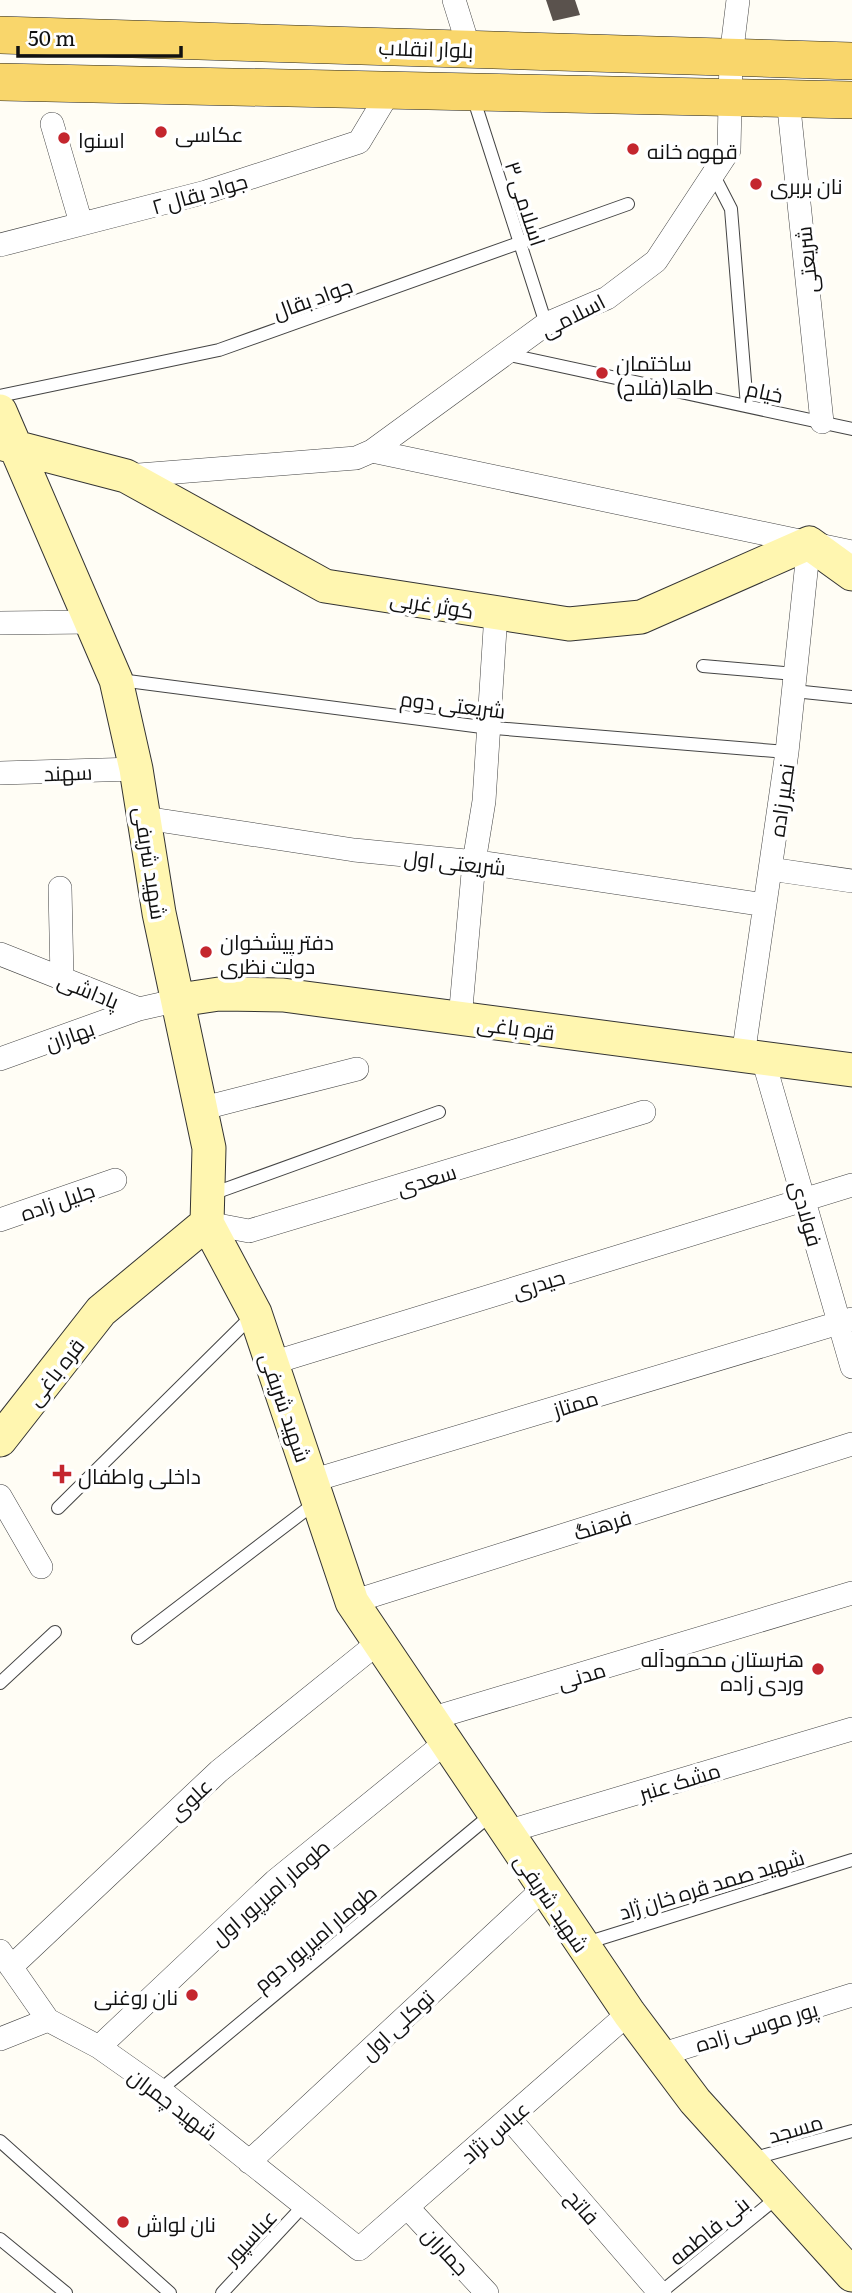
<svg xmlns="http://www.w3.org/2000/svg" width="852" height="2293" font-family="Literata,Cairo,serif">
  <rect width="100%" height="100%" fill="#fffdf5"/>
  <path fill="#5a524d" d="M546,0H575L580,15L553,21Z"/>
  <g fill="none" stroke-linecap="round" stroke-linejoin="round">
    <g stroke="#444" stroke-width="14">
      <path id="lane" d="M473,97L546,324
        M713,174L731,209L747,406
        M505,354L852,429
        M0,396L219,350L628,204
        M703,666L795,674
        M120,680L482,727L787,752
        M794,691L852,697
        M209,1195L439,1112
        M58,1508L252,1316
        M138,1638L315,1503
        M0,1683L55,1632
        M586,1943L852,1860
        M160,2090L493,1813
        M0,2141L170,2293
        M751,2159L852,2131
        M0,2239L66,2293
        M222,2293L304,2205
        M660,2293L779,2196"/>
    </g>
    <g stroke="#444" stroke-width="24">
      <path id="street" d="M454,0L469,48
        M788,99L822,422
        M52,124L81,223
        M0,245L206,192L359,142L389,92
        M372,451L852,552
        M126,476L356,458L372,451L546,324L607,298L656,261L729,150L731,57L738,0
        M0,623L92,622
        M0,773L136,769
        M145,818L354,850L486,863L765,905
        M770,869L852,881
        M60,888L62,978
        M0,954L139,1009L179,1000
        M460,1019L474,862L484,801L496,613
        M743,1056L787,752L809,543
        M0,1059L139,1009
        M763,1059L852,1367
        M200,1109L357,1069
        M0,1220L115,1180
        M207,1223L249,1231L644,1112
        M272,1363L852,1185
        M311,1481L852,1319
        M0,1496L41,1567
        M352,1602L852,1444
        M430,1719L852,1593
        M506,1832L852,1729
        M0,1951L48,2020L99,2047L160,2090L359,2249L629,2013
        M11,1967L219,1771L379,1642
        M0,2039L48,2020
        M99,2047L275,1881L446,1742
        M660,2055L852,1995
        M509,2118L660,2293
        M249,2162L544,1888
        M407,2207L487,2293"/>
    </g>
    <g stroke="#333" stroke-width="35">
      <path id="secondary" d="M0,411L116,680L136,769L159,913L209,1148L207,1223L255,1313L352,1602L629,2013L695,2101L852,2275
        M3,444L126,476L325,586L569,624L641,617L809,543L852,574
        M179,1000L219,994L283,995L852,1070
        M0,1440L101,1311L207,1223"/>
    </g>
    <g stroke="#222" stroke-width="38">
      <path id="primary" d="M0,35L852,61
        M0,82L852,100"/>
    </g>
    <use href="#lane" stroke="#fff" stroke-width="12"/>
    <use href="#street" stroke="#fff" stroke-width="23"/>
    <use href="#secondary" stroke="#fff6b0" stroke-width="33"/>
    <use href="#primary" stroke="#f9d66b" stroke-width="37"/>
  </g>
  <g fill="#c4262e" stroke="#fff" stroke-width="2.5">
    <circle cx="161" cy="132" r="7"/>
    <circle cx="64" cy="138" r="7"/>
    <circle cx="633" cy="149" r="7"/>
    <circle cx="756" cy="184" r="7"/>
    <circle cx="602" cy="373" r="7"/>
    <circle cx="206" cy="952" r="7"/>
    <path d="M58.5 1463.5h7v7h7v7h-7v7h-7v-7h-7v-7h7z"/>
    <circle cx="818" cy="1669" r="7"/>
    <circle cx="192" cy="1995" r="7"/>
    <circle cx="123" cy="2222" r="7"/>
  </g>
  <g text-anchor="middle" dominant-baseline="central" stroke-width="7" stroke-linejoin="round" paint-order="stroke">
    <g font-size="21" fill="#111" stroke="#fff">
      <text transform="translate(426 47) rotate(2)">بلوار انقلاب</text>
      <text transform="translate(199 192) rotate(-16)">جواد بقال ۲</text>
      <text transform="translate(527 203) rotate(72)">اسلامی ۳</text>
      <text transform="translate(805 260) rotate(-96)">شریعتی</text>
      <text transform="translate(312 297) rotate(-20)">جواد بقال</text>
      <text transform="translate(572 314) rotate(-27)">اسلامی</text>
      <text transform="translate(765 390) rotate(12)">خیام</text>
      <text transform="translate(432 603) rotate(9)">کوثر غربی</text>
      <text transform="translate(453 703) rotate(7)">شریعتی دوم</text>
      <text transform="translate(68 771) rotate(-2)">سهند</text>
      <text transform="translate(780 800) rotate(-82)">نصیر زاده</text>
      <text transform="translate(455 861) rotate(6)">شریعتی اول</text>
      <text transform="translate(152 863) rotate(81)">شهید شریفى</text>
      <text transform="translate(89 989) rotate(22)">پاداشی</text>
      <text transform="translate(516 1026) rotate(7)">قره باغی</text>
      <text transform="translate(69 1034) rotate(-20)">بهاران</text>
      <text transform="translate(426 1178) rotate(-17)">سعدی</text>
      <text transform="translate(57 1200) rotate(-19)">جلیل زاده</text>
      <text transform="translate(808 1213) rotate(74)">فولادی</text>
      <text transform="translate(538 1282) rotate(-17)">حیدری</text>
      <text transform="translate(54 1371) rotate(-52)">قره باغی</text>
      <text transform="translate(575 1402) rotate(-17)">ممتاز</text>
      <text transform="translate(287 1407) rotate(71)">شهید شریفى</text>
      <text transform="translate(602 1523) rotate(-17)">فرهنگ</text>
      <text transform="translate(581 1674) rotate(-17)">مدنی</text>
      <text transform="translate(679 1780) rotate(-17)">مشک عنبر</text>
      <text transform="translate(189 1798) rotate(-43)">علوی</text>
      <text transform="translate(711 1883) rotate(-17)">شهید صمد قره خان ژاد</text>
      <text transform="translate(269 1891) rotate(-41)">طومار امیرپور اول</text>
      <text transform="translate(553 1902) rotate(56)">شهید شریفى</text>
      <text transform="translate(314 1937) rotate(-40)">طومار امیرپور دوم</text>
      <text transform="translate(396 2024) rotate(-43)">توکلی اول</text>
      <text transform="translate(756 2025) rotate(-17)">پور موسی زاده</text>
      <text transform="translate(174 2103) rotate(37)">شهید چمران</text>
      <text transform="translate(795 2127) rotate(-16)">مسجد</text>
      <text transform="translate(494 2131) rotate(-41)">عباس نژاد</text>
      <text transform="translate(584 2206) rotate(49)">فاتح</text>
      <text transform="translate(708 2229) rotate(-39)">بنی فاطمه</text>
      <text transform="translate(249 2236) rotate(-47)">عباسپور</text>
      <text transform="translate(447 2250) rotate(47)">جماران</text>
    </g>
    <g font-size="21" fill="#111" stroke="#fff" text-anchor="start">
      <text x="175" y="132">عکاسی</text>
      <text x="78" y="138">اسنوا</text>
      <text x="647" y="149">قهوه خانه</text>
      <text x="770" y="184">نان بربری</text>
      <text x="616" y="361">ساختمان<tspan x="616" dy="24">طاها(فلاح)</tspan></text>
      <text x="220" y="940">دفتر پیشخوان<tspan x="220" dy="24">دولت نظری</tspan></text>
      <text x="78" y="1474">داخلی واطفال</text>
      <text x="804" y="1657" text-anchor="end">هنرستان محمودآله<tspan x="804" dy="24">وردی زاده</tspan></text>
      <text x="178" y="1995" text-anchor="end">نان روغنی</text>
      <text x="137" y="2222">نان لواش</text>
    </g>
  </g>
  <path d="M18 46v10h163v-10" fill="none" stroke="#111111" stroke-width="3.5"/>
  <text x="28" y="46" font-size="21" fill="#111111" stroke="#ffffff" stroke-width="5" paint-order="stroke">50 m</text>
</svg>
